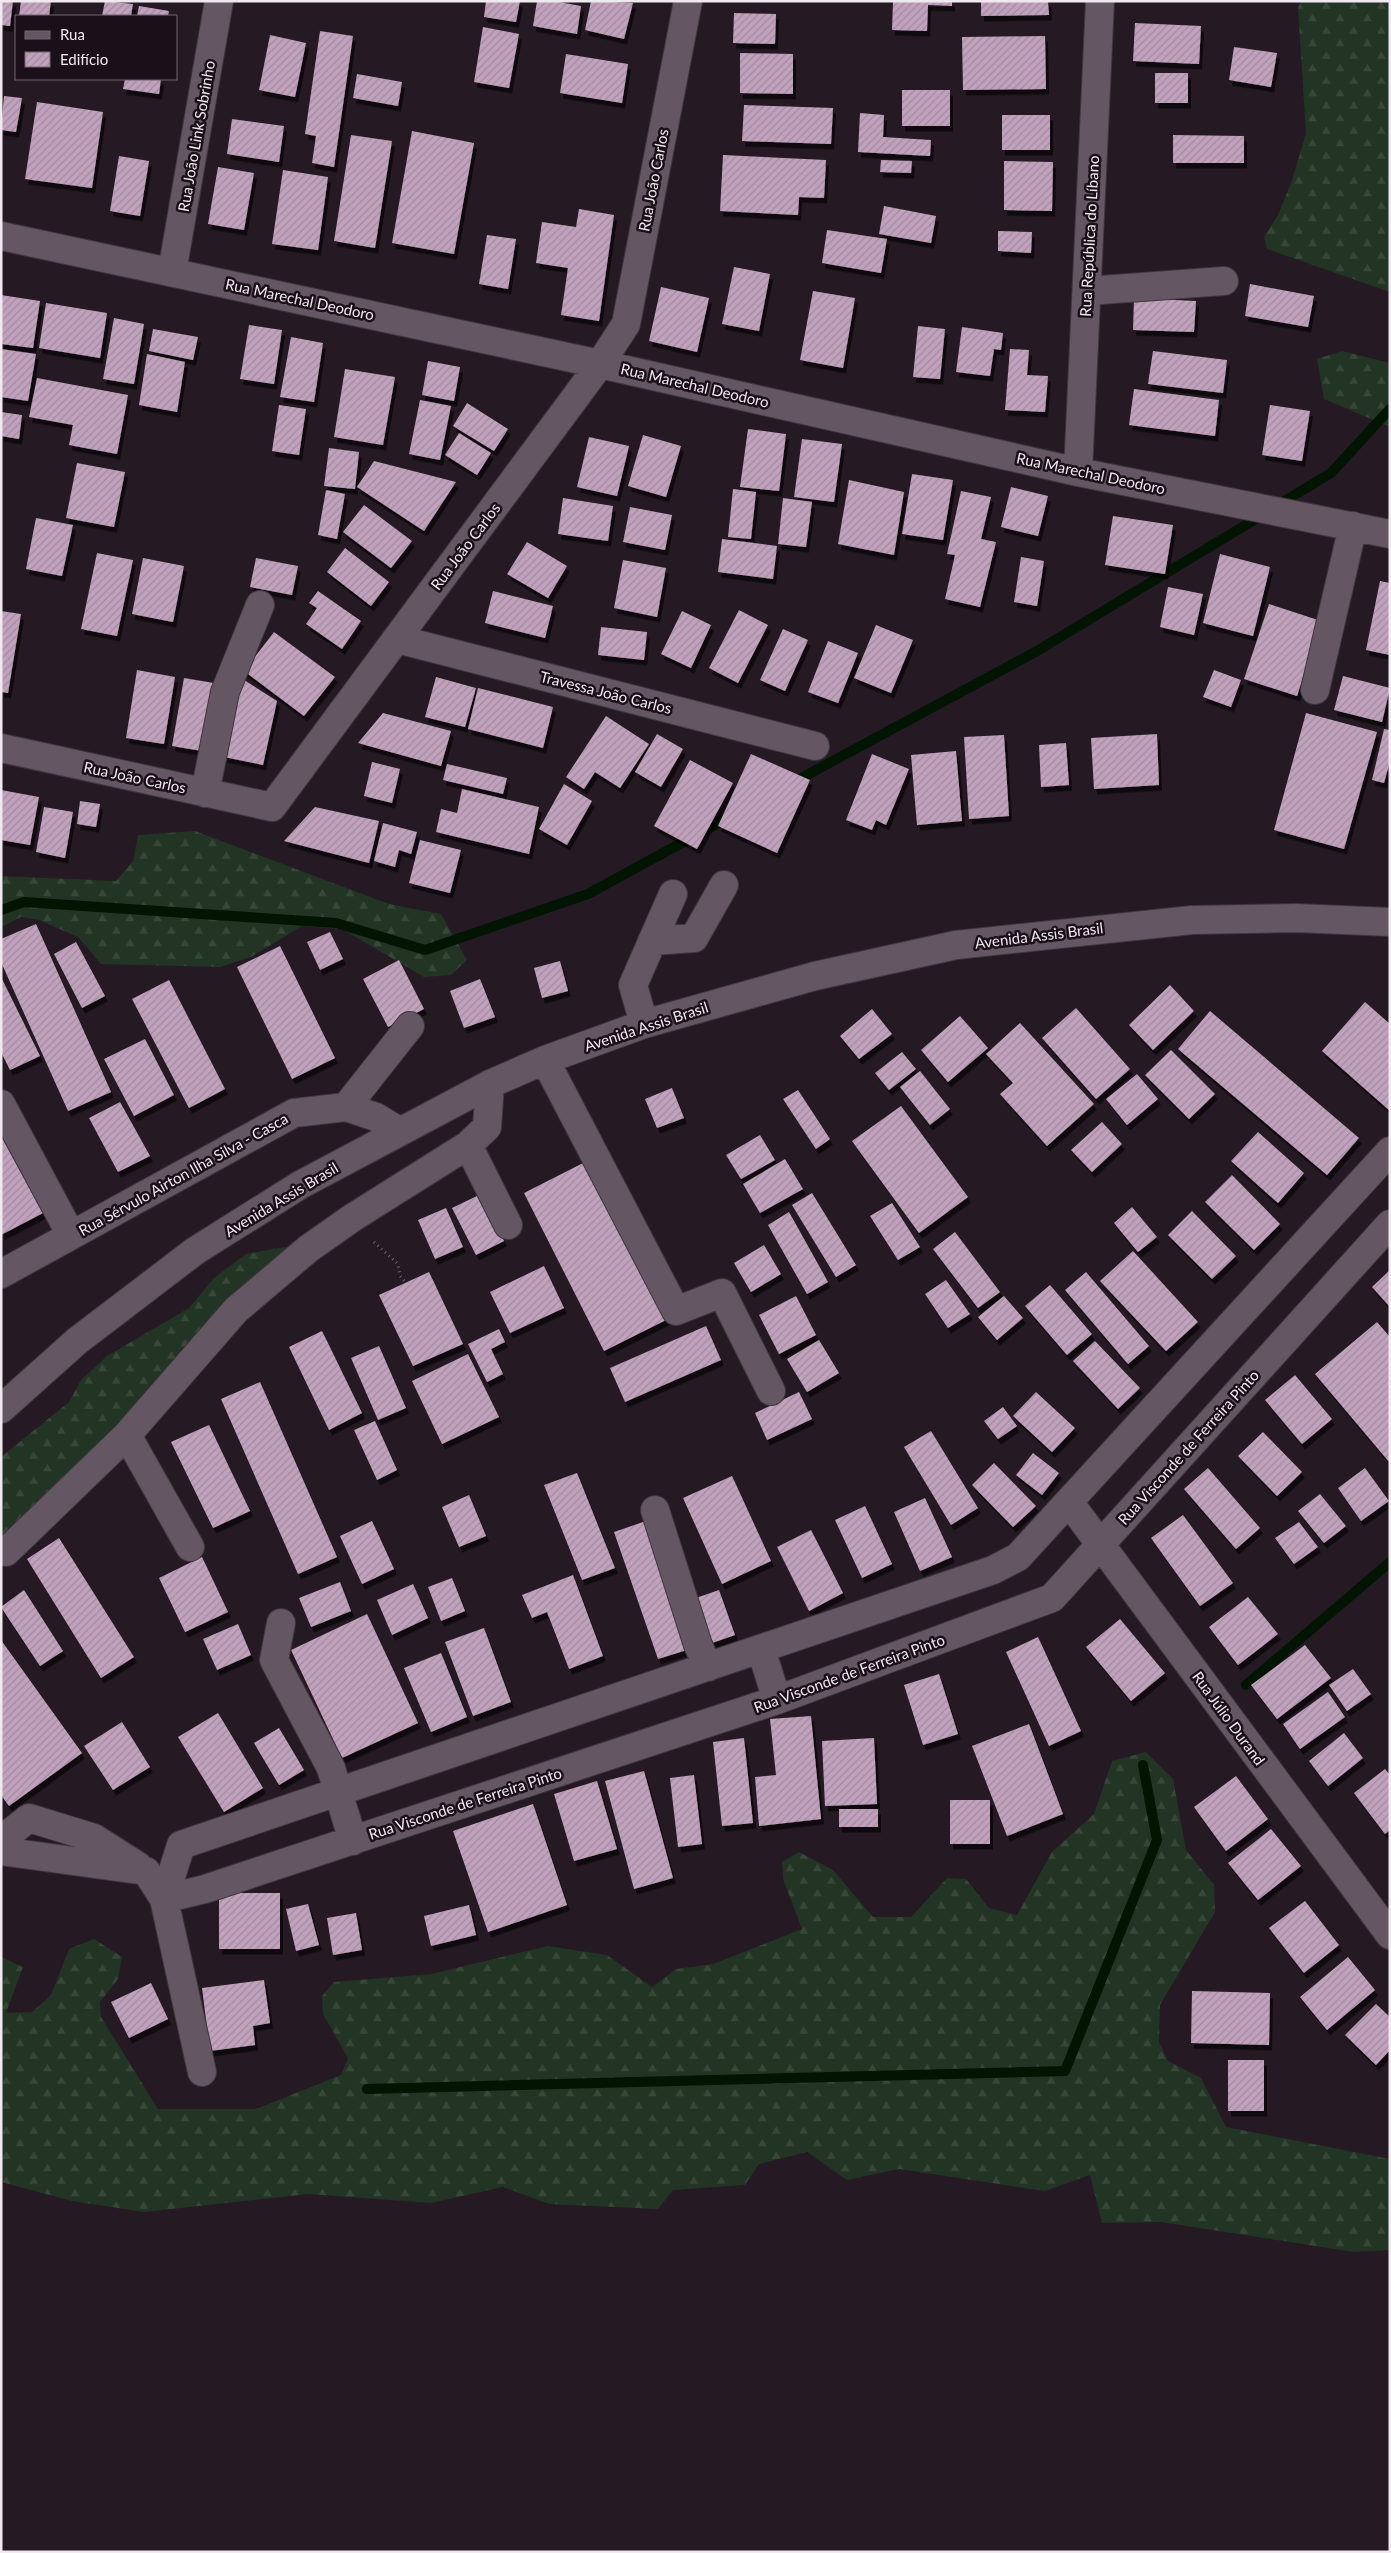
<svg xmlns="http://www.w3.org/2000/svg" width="1391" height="2553" font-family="Lato,sans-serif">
  <defs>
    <pattern id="forest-firs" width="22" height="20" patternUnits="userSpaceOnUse" patternTransform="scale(1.25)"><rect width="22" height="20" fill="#223423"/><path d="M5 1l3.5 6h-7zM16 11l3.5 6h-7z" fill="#384838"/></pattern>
    <pattern id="building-hatch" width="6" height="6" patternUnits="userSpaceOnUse" patternTransform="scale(1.25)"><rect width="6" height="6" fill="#c1a2bd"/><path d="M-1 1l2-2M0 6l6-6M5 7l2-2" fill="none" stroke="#a38ba0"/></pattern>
    <filter id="shadow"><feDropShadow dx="3" dy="5.5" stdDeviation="0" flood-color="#0009"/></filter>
  </defs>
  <rect width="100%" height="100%" fill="#251923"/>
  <path fill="url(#forest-firs)" d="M1301,1H1390V292L1267,249L1264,237L1278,215L1291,183L1306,134L1298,8Z
    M1342,351L1390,363V427L1324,399L1317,359Z
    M195,831L389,904L441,914L467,960L451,975L424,977L342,929L302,926L251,957L220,967L101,964L78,937L39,920L21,917L1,927V876L116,881L133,861L138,835Z
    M285,1247L295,1255L1,1548V1457L69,1402L81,1380L107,1356L189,1308L214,1278L246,1254Z
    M1146,1752L1173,1779L1186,1850L1214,1885L1215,1912L1160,2005L1159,2042L1168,2061L1201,2078L1226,2127L1390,2159V2250L1354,2252L1161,2222L1102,2223L1090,2175L1045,2191L899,2169L847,2180L807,2152L759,2164L745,2185L673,2190L658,2209L549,2204L503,2187L431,2203L308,2194L144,2212L72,2201L1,2182V1957L23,1967L6,2013L32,2012L51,1995L69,1949L94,1939L122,1957L118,1979L100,2002L101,2017L158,2109H256L341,2075L348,2058L323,2014L322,1996L334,1982L431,1974L548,1946L607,1955L652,1987L676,1969L713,1964L802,1929L783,1879L782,1862L799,1852L833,1870L873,1917H911L947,1878L966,1879L989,1908L1017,1915L1052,1852L1094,1814L1112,1761Z"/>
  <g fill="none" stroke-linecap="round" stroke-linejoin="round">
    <path stroke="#011502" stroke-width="10" d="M1276,506L1331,473L1390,409
      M792,783L1037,651L1264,514
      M1,910L24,902L336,923L425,950L588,894L731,816
      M1246,1685L1390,1562
      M367,2089L1065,2071L1157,1840L1143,1765"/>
  </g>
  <path fill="url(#building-hatch)" filter="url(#shadow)" d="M1,1H13L10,26L1,25Z
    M21,1H51L49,16H19Z
    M105,1L133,4L131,16H102Z
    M486,1H520L516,22L484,17Z
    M537,1H554L581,6L577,34L533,26Z
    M591,1L633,3L624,39L585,30Z
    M893,1H952V6L928,5L927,31L892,30Z
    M981,1H1048L1049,15L981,16Z
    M139,6L169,11L168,16H137Z
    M734,13L776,14L775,44L733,43Z
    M1135,23L1201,26L1199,64L1133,61Z
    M483,27L519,34L509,88L474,82Z
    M320,31L353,36L334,167L312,163L316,136L305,134Z
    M270,35L306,43L295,97L259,90Z
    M1045,36L1046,89L963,90L962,37Z
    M1234,47L1277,53L1271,87L1229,80Z
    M740,53L793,54V94L740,93Z
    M566,54L628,64L622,103L560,93Z
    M1155,73H1188V103H1155Z
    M357,74L402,82L398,106L353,98Z
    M125,79H161L159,94L123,89Z
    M902,90H950V126H902Z
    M4,96L22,98L16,132L1,130Z
    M37,102L103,112L92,188L25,179Z
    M744,105L833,108L831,144L742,141Z
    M860,113L884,115L883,137L931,140L930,156L858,152Z
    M1002,115H1050V150H1002Z
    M232,119L284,126L279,162L227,154Z
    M412,131L474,143L454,254L392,243Z
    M351,135L392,141L375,248L334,241Z
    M1173,135L1244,136V163H1173Z
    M723,155L826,160L824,198L799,197L798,215L720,211Z
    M119,156L149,161L140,216L110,211Z
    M881,160L912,161L911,173L880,172Z
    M1004,161L1053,162L1052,211L1004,210Z
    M218,167L254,173L244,230L208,224Z
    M283,170L328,177L318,250L272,244Z
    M884,206L936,216L931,243L879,234Z
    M579,209L614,215L599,321L561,315L568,268L536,263L542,222L576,227Z
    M827,230L887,239L881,273L822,263Z
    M998,231L1032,232L1031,253L998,251Z
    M487,235L516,239L508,289L479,284Z
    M734,267L770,274L759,331L722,324Z
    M1250,284L1314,296L1308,327L1245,316Z
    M661,287L709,298L697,352L649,341Z
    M813,291L855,298L843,368L800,360Z
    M1,295L40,301L33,348L1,344Z
    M1134,298L1196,301L1194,332L1133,330Z
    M46,303L107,313L100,358L39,348Z
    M114,318L144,324L134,384L103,379Z
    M249,325L282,330L274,384L240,379Z
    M918,326L945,329L940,379L913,377Z
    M962,327L1003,333L1001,350L994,349L990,376L956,372Z
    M153,329L198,337L193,360L149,351Z
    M291,337L323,343L314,402L280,397Z
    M1,349L36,354L28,401L1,397Z
    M1010,349L1029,350L1027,375L1048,376L1045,412L1005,410Z
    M1153,351L1227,360L1223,393L1148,384Z
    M147,354L185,362L177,412L139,405Z
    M428,361L460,367L454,401L422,395Z
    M345,369L395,377L383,445L334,437Z
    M37,378L128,395L117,454L69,445L73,425L29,417Z
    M1134,389L1219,400L1215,436L1129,425Z
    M420,400L451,406L440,460L409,454Z
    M467,403L508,429L494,451L453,426Z
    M279,405L306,409L299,455L272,451Z
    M1270,405L1310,411L1302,461L1262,455Z
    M1,412L22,415L19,439L1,436Z
    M748,429L786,434L779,491L740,487Z
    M459,433L491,453L477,475L445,455Z
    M643,435L681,446L666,497L628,486Z
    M589,437L629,446L617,496L577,487Z
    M802,439L842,444L834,502L794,497Z
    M329,448L359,452L355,489L324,486Z
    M374,461L456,482L424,531L357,487Z
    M77,463L125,472L114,527L66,518Z
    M912,474L953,480L943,540L902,534Z
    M849,480L904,492L894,555L838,544Z
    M1011,487L1048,496L1038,536L1001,527Z
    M733,489L756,492L751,539L728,537Z
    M326,490L345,494L337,539L318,535Z
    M961,491L991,497L981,539L996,542L980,607L945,599L955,555L947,554Z
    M563,498L613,506L608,541L558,534Z
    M783,498L812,502L806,547L778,544Z
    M364,505L412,541L391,568L343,532Z
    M630,507L672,515L665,550L623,542Z
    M1113,516L1173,525L1165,574L1105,565Z
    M36,518L73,525L62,576L26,569Z
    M722,539L777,546L773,579L718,572Z
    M527,542L567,566L548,598L507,574Z
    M345,548L389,582L371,606L327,572Z
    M97,553L133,560L117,636L81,629Z
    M1220,554L1270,567L1253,636L1203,623Z
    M1021,557L1044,561L1037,606L1014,602Z
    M143,558L184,566L173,622L132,614Z
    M256,558L298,566L292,595L250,587Z
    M623,560L666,568L657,617L614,608Z
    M1380,581L1390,583V655L1366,650Z
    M1168,587L1203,594L1194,635L1160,627Z
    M318,591L361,621L342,649L306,624L317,608L309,603Z
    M493,591L553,606L545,638L485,623Z
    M1269,604L1321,621L1297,696L1244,679Z
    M739,610L768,625L738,683L709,668Z
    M1,611L21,614L8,693L1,692Z
    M682,611L711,625L691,668L661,654Z
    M876,625L913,640L891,693L854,678Z
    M601,627L647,632L644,660L598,655Z
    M783,629L808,640L785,691L760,680Z
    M274,632L335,677L304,716L244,671Z
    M828,641L858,653L838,703L808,692Z
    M137,670L175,677L164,744L126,738Z
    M1214,670L1241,680L1231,707L1203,697Z
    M1343,676L1390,688L1382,722L1334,710Z
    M436,677L476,688L465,727L425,717Z
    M184,678L214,683L202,751L172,746Z
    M241,678L277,701L263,765L224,757Z
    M478,688L553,707L543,748L468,729Z
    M383,713L451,731L441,766L358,743Z
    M1306,713L1377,732L1344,849L1274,830Z
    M606,716L649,744L620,788L595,772L584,789L566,777Z
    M1384,729L1390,730V761L1384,783L1372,780Z
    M657,734L683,749L661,787L635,772Z
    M1157,734L1159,785L1094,789L1091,738Z
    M1004,735L1009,816L969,819L964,737Z
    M1066,743L1069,785L1041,787L1039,745Z
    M956,751L962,821L917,825L911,755Z
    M751,754L810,780L777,853L718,826Z
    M872,754L909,769L886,825L876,820L872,830L846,820Z
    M690,760L733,783L697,849L654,826Z
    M372,762L400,769L392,803L364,796Z
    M447,764L507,778L503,794L443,780Z
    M564,784L592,801L567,845L539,829Z
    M462,789L539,807L529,854L436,832L441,809L457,813Z
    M1,790L39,797L30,845L1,840Z
    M80,801L100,804L96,827L77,824Z
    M44,807L73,812L65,858L36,852Z
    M315,807L379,821L369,863L284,841Z
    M383,823L417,832L411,854L399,850L395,867L374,861Z
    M420,840L461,850L450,893L409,883Z
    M36,924L111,1092L68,1111L1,962V939Z
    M330,932L343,959L320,970L307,942Z
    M76,942L105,996L82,1008L54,954Z
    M280,946L335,1058L292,1079L237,967Z
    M399,960L424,1009L388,1027L363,979Z
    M560,961L568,991L542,998L534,968Z
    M1,977L40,1056L10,1070L1,1052Z
    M480,979L495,1017L464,1028L450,991Z
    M169,980L225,1089L189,1108L132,999Z
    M1170,985L1194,1011L1153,1050L1129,1025Z
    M1365,1002L1390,1024V1111L1322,1051Z
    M1076,1008L1130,1069L1096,1099L1042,1038Z
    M872,1009L892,1034L859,1059L840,1036Z
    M1210,1011L1359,1138L1327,1175L1178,1049Z
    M960,1016L988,1048L948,1082L921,1050Z
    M1020,1023L1094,1104L1047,1146L1000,1094L1013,1083L986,1054Z
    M145,1039L174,1095L134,1116L104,1059Z
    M1171,1050L1215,1094L1189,1119L1145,1075Z
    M902,1052L916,1069L889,1090L875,1073Z
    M920,1071L950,1109L930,1125L900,1087Z
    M1137,1074L1158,1099L1127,1125L1106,1099Z
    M672,1088L684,1118L657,1128L645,1099Z
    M798,1090L830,1139L816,1149L783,1099Z
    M120,1102L150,1156L118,1172L89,1118Z
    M901,1106L968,1197L919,1233L852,1141Z
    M1102,1122L1122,1144L1092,1172L1071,1150Z
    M1258,1132L1304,1173L1278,1203L1231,1161Z
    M760,1135L775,1160L741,1179L726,1155Z
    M1,1136L43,1213L1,1235Z
    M591,1159L670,1318L604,1351L524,1193Z
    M785,1159L803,1189L760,1213L743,1184Z
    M1232,1175L1280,1224L1254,1250L1205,1202Z
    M812,1193L856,1265L836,1277L792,1205Z
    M481,1194L504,1241L476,1255L452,1208Z
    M892,1203L920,1247L898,1260L870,1216Z
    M1132,1207L1157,1237L1138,1252L1114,1223Z
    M446,1208L463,1247L435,1259L418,1220Z
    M1192,1211L1236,1256L1212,1279L1168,1235Z
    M789,1212L828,1282L807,1294L768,1225Z
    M955,1232L1000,1292L978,1308L933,1249Z
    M764,1245L781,1274L751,1292L734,1263Z
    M1133,1251L1198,1322L1166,1351L1100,1281Z
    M544,1266L564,1308L510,1333L490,1292Z
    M1390,1270V1307L1372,1287Z
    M429,1272L463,1344L413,1366L379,1295Z
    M1086,1272L1149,1346L1128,1364L1065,1290Z
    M946,1280L970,1314L948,1328L925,1294Z
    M1050,1285L1092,1334L1067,1355L1025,1306Z
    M796,1296L816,1335L779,1354L759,1315Z
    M1004,1296L1023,1318L997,1340L978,1317Z
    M1377,1322L1390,1337V1463L1315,1374Z
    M706,1326L721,1360L625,1402L610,1368Z
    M499,1329L505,1342L491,1349L503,1374L487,1382L468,1344Z
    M322,1331L362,1413L329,1430L289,1347Z
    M819,1340L839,1373L807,1392L787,1359Z
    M1095,1341L1140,1388L1118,1409L1073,1361Z
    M379,1346L406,1408L378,1420L351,1358Z
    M468,1354L499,1417L442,1444L412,1381Z
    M1295,1375L1332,1419L1302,1444L1265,1400Z
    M260,1382L337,1557L298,1574L221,1399Z
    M799,1392L812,1419L767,1440L755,1413Z
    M1036,1392L1075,1428L1052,1452L1013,1416Z
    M1003,1407L1017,1426L998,1439L984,1421Z
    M375,1421L397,1470L377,1480L354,1430Z
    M209,1425L250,1511L213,1528L171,1442Z
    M931,1431L978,1508L951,1525L904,1447Z
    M1263,1432L1302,1472L1277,1496L1238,1456Z
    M1033,1453L1059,1473L1042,1495L1016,1475Z
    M994,1463L1036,1506L1013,1527L972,1485Z
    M1208,1468L1260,1528L1236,1549L1184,1489Z
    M1365,1468L1389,1501L1361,1521L1338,1488Z
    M577,1473L615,1568L582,1580L544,1485Z
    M732,1476L771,1561L722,1584L683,1498Z
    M1320,1494L1346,1526L1324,1543L1298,1511Z
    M469,1495L486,1536L459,1547L442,1507Z
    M925,1498L952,1557L920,1571L894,1512Z
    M865,1506L892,1564L862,1578L835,1520Z
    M1183,1515L1233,1583L1200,1606L1151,1538Z
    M372,1521L394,1569L362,1584L340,1536Z
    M646,1521L690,1649L658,1659L614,1532Z
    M1299,1522L1318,1547L1294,1564L1275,1538Z
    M811,1530L843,1593L809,1611L777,1547Z
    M59,1538L134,1657L101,1678L27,1559Z
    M202,1557L228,1612L185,1632L159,1578Z
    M573,1575L603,1656L569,1669L547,1612L532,1618L522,1595Z
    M452,1578L465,1611L441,1621L428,1587Z
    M340,1582L351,1611L311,1627L299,1598Z
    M413,1584L428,1618L392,1635L377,1600Z
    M24,1590L63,1651L40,1666L1,1607Z
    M719,1590L735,1635L712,1643L696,1598Z
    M1248,1597L1278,1634L1238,1665L1209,1627Z
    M367,1614L418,1723L342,1758L291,1650Z
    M1120,1619L1165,1673L1131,1701L1086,1647Z
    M238,1624L251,1655L217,1670L203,1639Z
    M484,1628L511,1702L473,1716L445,1642Z
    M1038,1637L1081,1731L1049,1746L1006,1652Z
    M1,1640L82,1753L9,1806L1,1795Z
    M1305,1645L1331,1678L1277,1719L1251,1685Z
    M441,1653L467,1717L431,1732L404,1668Z
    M1353,1669L1371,1694L1347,1711L1329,1685Z
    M939,1674L958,1734L923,1745L904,1685Z
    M1328,1692L1345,1717L1300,1749L1283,1724Z
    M218,1713L263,1788L224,1812L178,1737Z
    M811,1716L821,1819L759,1826L755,1777L776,1775L770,1719Z
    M122,1722L150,1767L113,1790L84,1746Z
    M1029,1724L1063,1814L1007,1836L972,1746Z
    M279,1728L304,1770L279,1785L254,1743Z
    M1344,1733L1363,1758L1328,1786L1309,1761Z
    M744,1738L753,1823L722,1826L713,1742Z
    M874,1738L877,1804L825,1806L822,1741Z
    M1385,1769L1390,1775V1830L1385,1834L1354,1793Z
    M644,1771L673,1878L634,1889L605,1781Z
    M694,1775L702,1844L678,1847L670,1778Z
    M1236,1776L1268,1819L1226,1851L1194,1807Z
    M597,1781L617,1849L574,1861L554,1794Z
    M950,1800H990V1844H950Z
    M533,1804L567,1905L488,1932L453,1831Z
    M839,1809H878V1827H839Z
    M1271,1829L1301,1866L1258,1900L1228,1863Z
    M219,1893H280V1949H219Z
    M1305,1901L1339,1945L1304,1973L1269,1928Z
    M308,1904L319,1945L296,1951L286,1909Z
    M469,1905L476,1935L431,1946L424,1916Z
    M356,1913L362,1950L333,1955L327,1918Z
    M1348,1957L1375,1990L1327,2030L1300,1997Z
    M264,1980L270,2023L253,2026L255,2045L210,2051L202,1988Z
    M151,1983L168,2019L129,2038L111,2002Z
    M1192,1991L1270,1993L1269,2045L1191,2043Z
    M1376,2004L1390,2017V2050L1376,2065L1345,2035Z
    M1228,2060H1264V2111H1228Z"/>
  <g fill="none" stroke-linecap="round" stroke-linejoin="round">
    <g stroke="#3f363e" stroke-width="30">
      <path id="minor" d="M1,236L600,364L1078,472L1390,534
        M172,272L219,1
        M1087,291L1224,281
        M1078,472L1100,1
        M397,639L815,746
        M1315,690L1353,526
        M1,748L272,807L600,364L626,324L688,1
        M205,793L225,692L260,605
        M652,941L694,938L724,885
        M644,1024L633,985L673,894
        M545,1060L676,1311L722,1293L771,1391
        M1,1104L71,1235
        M346,1107L410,1026
        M468,1145L508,1225
        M1,1274L294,1113L346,1107L376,1117L399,1131
        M1,1409L77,1341L195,1251L300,1185L490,1084L545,1060L644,1024L815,976L956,945L1192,920L1296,918L1390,922
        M127,1435L190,1547
        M1069,1502L1390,1935
        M655,1510L698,1645L708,1667
        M6,1552L127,1435L236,1310L308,1249L352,1218L468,1145L487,1127L490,1084
        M281,1623L274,1660L331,1768L353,1841
        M761,1649L777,1700
        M1,1840L29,1818L94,1838L138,1866
        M1,1851L146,1871L164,1899L202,2072
        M164,1899L181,1845L993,1570L1018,1557L1390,1151
        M164,1899L205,1889L777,1700L1052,1598L1390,1224"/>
    </g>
    <path stroke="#6f656e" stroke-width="3" stroke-dasharray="1 4" stroke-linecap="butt" d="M374,1242L398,1264L400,1276L406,1283"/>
    <use href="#minor" stroke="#655663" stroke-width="28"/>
  </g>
  <g text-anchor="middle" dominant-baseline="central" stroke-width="5" stroke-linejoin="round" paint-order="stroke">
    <g font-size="15" fill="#f1e9f0" stroke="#1b101a">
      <text transform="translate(196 136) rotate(-80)">Rua João Link Sobrinho</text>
      <text transform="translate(653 180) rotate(-79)">Rua João Carlos</text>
      <text transform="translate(1089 236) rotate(-87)">Rua República do Líbano</text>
      <text transform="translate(300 299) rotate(12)">Rua Marechal Deodoro</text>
      <text transform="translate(695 385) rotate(13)">Rua Marechal Deodoro</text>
      <text transform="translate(1091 473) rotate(12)">Rua Marechal Deodoro</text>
      <text transform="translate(465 546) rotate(-53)">Rua João Carlos</text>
      <text transform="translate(606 692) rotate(14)">Travessa João Carlos</text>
      <text transform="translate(135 777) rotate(12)">Rua João Carlos</text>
      <text transform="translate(1039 935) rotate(-7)">Avenida Assis Brasil</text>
      <text transform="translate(646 1026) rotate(-18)">Avenida Assis Brasil</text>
      <text transform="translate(183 1174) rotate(-29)">Rua Sérvulo Airton Ilha Silva - Casca</text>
      <text transform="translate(281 1199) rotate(-31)">Avenida Assis Brasil</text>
      <text transform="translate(1188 1447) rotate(-48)">Rua Visconde de Ferreira Pinto</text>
      <text transform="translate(849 1673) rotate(-20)">Rua Visconde de Ferreira Pinto</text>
      <text transform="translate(1229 1718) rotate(54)">Rua Júlio Durand</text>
      <text transform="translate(465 1803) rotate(-18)">Rua Visconde de Ferreira Pinto</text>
    </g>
  </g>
  <rect width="1391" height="2553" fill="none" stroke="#f1e9f0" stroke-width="5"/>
  <rect x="15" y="15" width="162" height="65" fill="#1b101a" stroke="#716770"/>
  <rect x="25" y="31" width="25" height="8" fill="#655663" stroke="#716770"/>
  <text x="60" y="40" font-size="15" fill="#f1e9f0">Rua</text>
  <rect x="25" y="52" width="25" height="15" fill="url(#building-hatch)" stroke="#716770"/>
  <text x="60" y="65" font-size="15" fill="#f1e9f0">Edifício</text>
</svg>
